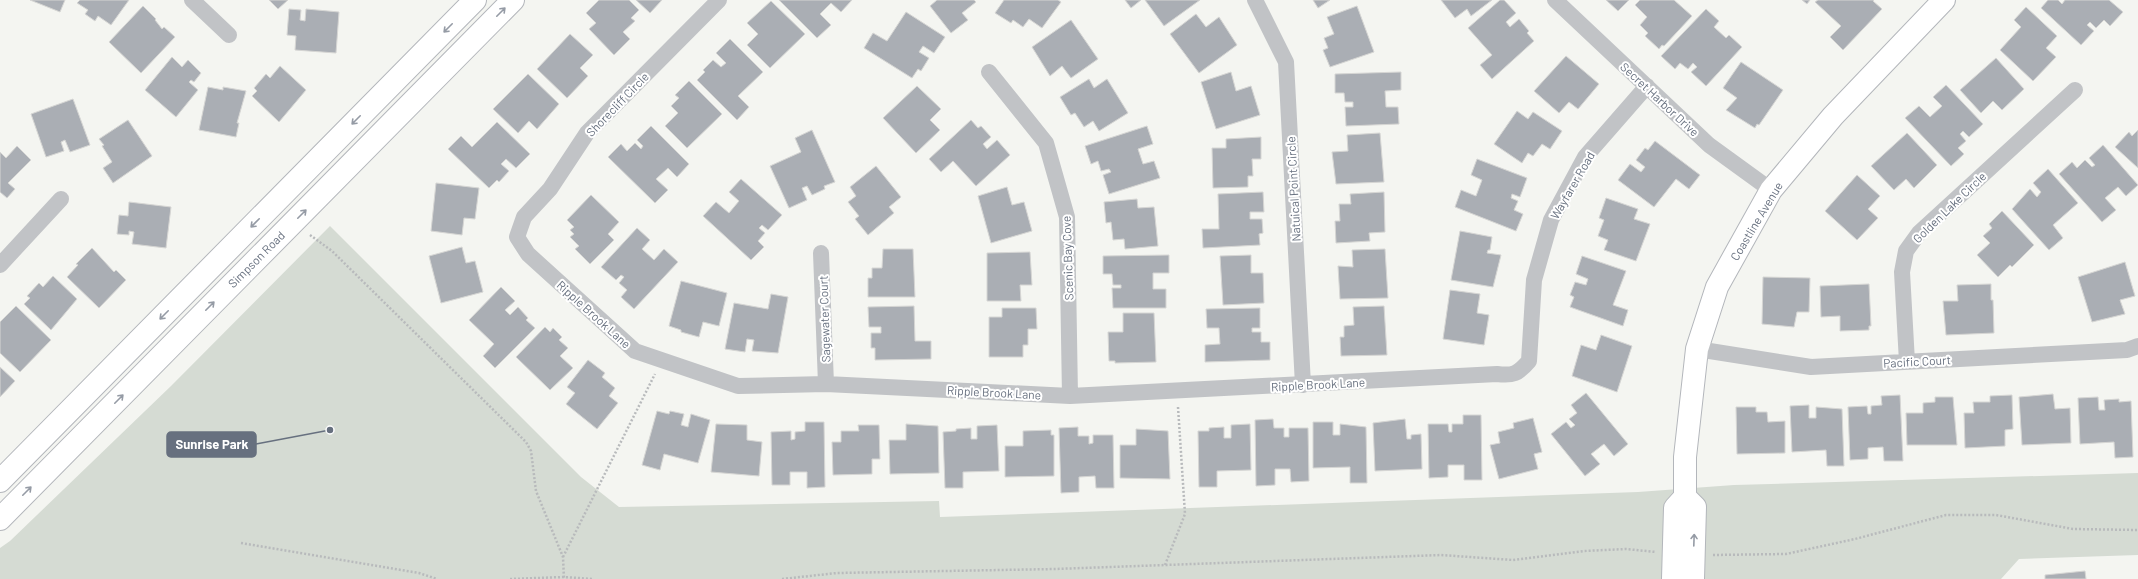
<svg xmlns="http://www.w3.org/2000/svg" width="2138" height="579" font-family="Barlow,sans-serif">
  <rect width="100%" height="100%" fill="#f4f5f1"/>
  <path fill="#d5dbd3" d="M330,226L581,477L619,507L939,501L940,517L1638,492L1734,485L2138,473V555L2019,559L2001,579H0V548L10,541L171,386Z"/>
  <path fill="#aaaeb4" stroke="#d6d6d4" d="M30,0H65L60,12Z
    M80,0H129L111,25L98,16L95,21L85,14L88,10L77,3Z
    M269,0H288L278,9Z
    M599,0H629L639,10L631,18L635,21L623,32L630,39L614,55L589,29L596,23L586,13Z
    M636,0H662L650,13Z
    M779,0H852L841,12L831,3L820,14L831,25L817,38Z
    M937,0H974L976,2L962,13L968,20L951,33L930,6Z
    M1004,0H1058L1061,2L1042,28L1029,19L1023,27L1013,20L1011,23L995,13Z
    M1125,0H1141L1131,8Z
    M1145,0H1200L1164,26Z
    M1313,0H1330L1318,8Z
    M1441,0H1492L1471,16L1467,9L1455,18Z
    M1500,0H1504L1516,13L1506,22L1510,27L1519,19L1529,31L1527,33L1534,41L1492,79L1480,65L1492,55L1468,28Z
    M1606,0H1629L1618,11Z
    M1640,0H1674L1692,16L1664,46L1662,45L1659,49L1645,36L1648,33L1640,25L1647,17L1635,5Z
    M1802,0H1810L1807,4Z
    M1818,0H1874L1873,1L1882,9L1843,50L1830,37L1841,26L1815,2Z
    M2048,0H2058L2062,4L2065,0H2109L2123,12L2110,26L2104,20L2096,28L2090,22L2087,25L2094,31L2081,45L2041,8Z
    M771,1L805,34L770,68L747,45L758,34L747,23Z
    M143,6L156,19L155,20L159,25L162,29L164,27L175,37L141,73L109,42Z
    M1357,6L1374,52L1330,67L1323,50L1328,48L1324,38L1334,34L1327,17Z
    M2026,7L2057,36L2046,48L2056,57L2033,81L2000,50L2021,27L2014,20Z
    M289,9L301,10L300,20L305,21L306,9L339,12L336,53L295,50L296,36L287,35Z
    M1706,9L1719,21L1714,27L1726,38L1729,35L1742,47L1706,86L1691,72L1697,67L1693,63L1688,69L1680,63L1675,69L1661,56Z
    M906,12L945,37L934,53L923,46L919,52L929,58L921,71L918,69L912,78L864,48L873,33L887,41Z
    M1196,14L1206,27L1219,17L1237,45L1199,73L1170,34Z
    M1071,20L1098,59L1071,78L1062,66L1050,76L1032,47Z
    M570,34L593,55L580,68L588,76L567,98L537,69Z
    M730,39L763,72L738,96L749,107L737,120L697,80L705,72L703,70L713,60L721,67L726,63L716,53Z
    M1566,56L1599,84L1578,109L1569,102L1559,113L1534,91Z
    M172,57L182,67L188,60L201,73L194,82L191,80L189,82L198,90L176,117L145,90Z
    M1996,58L2024,89L2002,110L1993,101L1981,113L1960,90Z
    M1741,62L1783,90L1759,125L1757,124L1755,128L1726,110L1737,98L1723,88Z
    M280,66L306,90L279,122L252,96L257,91L254,88L266,74L270,78Z
    M1231,72L1236,91L1251,86L1260,115L1216,129L1201,82Z
    M1401,72V90L1385,91L1386,107H1398L1399,124L1346,126L1345,107H1353V102H1345L1344,93H1335V74Z
    M528,74L559,104L537,129L529,121L518,133L493,109Z
    M1089,79L1094,88L1107,79L1128,113L1099,131L1093,121L1084,127L1075,113L1071,115L1060,97Z
    M689,81L722,114L687,148L665,126L678,113L671,106L679,98L675,95Z
    M1946,85L1983,124L1969,137L1963,131L1960,134L1966,141L1958,148L1964,154L1951,166L1905,118L1919,106L1930,117L1942,106L1933,97Z
    M917,86L941,109L930,120L940,130L916,153L883,118Z
    M208,87L223,90V87L246,91L237,123H239L236,137L199,130Z
    M73,99L90,145L70,152L65,140L61,142L64,151L46,157L31,114Z
    M1517,111L1528,119L1533,112L1562,131L1550,149L1542,144L1533,156L1528,153L1522,163L1494,144Z
    M128,120L152,156L113,183L103,168L112,162L102,146L104,145L99,139Z
    M971,120L978,128L981,126L991,137L983,144L987,149L997,140L1010,155L976,186L953,161L941,172L929,159Z
    M497,122L530,154L516,168L506,159L501,164L509,171L499,182L497,180L489,188L448,149L461,136L472,147Z
    M651,126L689,164L677,177L668,168L656,179L668,190L655,203L608,157L621,144L627,151L635,143L641,149L643,146L637,140Z
    M1147,126L1153,144L1138,149L1143,164L1154,161L1160,178L1109,194L1103,175L1111,172L1109,169L1101,171L1098,161L1091,164L1085,146Z
    M812,130L835,182L824,186L825,189L812,195L807,186L802,188L807,200L789,208L770,166L801,152L795,138Z
    M2138,130V168L2115,147L2129,132L2132,136Z
    M1380,133L1384,182L1336,184L1332,152L1348,151L1347,135Z
    M1907,133L1937,165L1914,188L1906,179L1894,190L1871,166Z
    M1261,137V159H1252L1253,176H1248V187L1213,188L1212,148H1226V139Z
    M1655,141L1700,175L1689,189L1676,179L1654,207L1618,180L1630,164L1641,172L1645,167L1636,160L1645,148L1648,150Z
    M2103,145L2138,185L2126,196L2118,187L2105,198L2116,210L2102,222L2059,174L2072,162L2077,168L2085,160L2092,167L2095,165L2089,158Z
    M17,146L31,160L8,183L15,189L7,198L0,192V152L6,158Z
    M1477,159L1527,178L1520,197L1512,194L1511,198L1518,201L1514,210L1523,214L1516,231L1455,207L1461,190L1476,196L1482,180L1471,175Z
    M876,166L901,197L889,207L894,213L868,235L855,219L859,216L848,202L856,196L850,187Z
    M2048,169L2078,203L2053,225L2063,238L2049,250L2012,209L2030,189L2037,197L2041,192L2033,183Z
    M1857,175L1880,196L1868,209L1878,218L1857,240L1825,211Z
    M741,179L782,215L768,230L762,225L759,228L765,233L758,241L764,247L751,260L703,216L716,202L729,213L739,201L729,192Z
    M436,183L479,188L475,219L464,218L462,235L431,231Z
    M1007,187L1012,205L1024,202L1032,231L991,243L978,196Z
    M1263,192L1264,212H1250V219H1262L1263,233L1259,234L1260,245L1203,248L1202,229H1219L1218,194Z
    M1384,192L1385,232L1369,233L1370,241L1336,243L1335,221H1340L1339,204H1351L1350,194Z
    M591,195L619,222L608,234L614,240L590,264L575,249L579,246L570,237L574,234L570,230L574,227L567,220Z
    M1606,198L1638,209L1634,219L1650,224L1636,261L1604,250L1608,240L1598,236L1604,220L1599,218Z
    M1137,199L1138,208L1154,207L1158,246L1125,249L1124,239L1113,240L1111,222L1106,223L1104,202Z
    M129,202L171,207L166,248L132,244L134,232L129,231V235L117,234L119,215L128,216Z
    M2002,211L2034,245L2012,267L2010,265L1998,277L1977,255L1990,243L1983,236L1992,228L1989,224Z
    M637,228L650,240L642,249L654,260L664,249L678,262L634,309L621,297L627,290L619,283L624,277L621,275L616,280L601,267Z
    M1460,231L1492,237L1490,250H1488L1487,253L1501,255L1493,287L1451,280Z
    M462,247L466,263L475,261L483,292L441,303L429,256Z
    M92,248L114,272L116,270L126,280L99,308L67,277L78,265L76,264Z
    M883,249H913L915,297H868V278H872V268H882Z
    M1385,249L1388,298L1340,299L1338,266L1353,267L1352,250Z
    M1030,252L1032,285H1020L1021,301H987V253Z
    M1169,255V273H1153V289H1166V308H1113L1112,288H1121V285H1113L1112,274H1103V256Z
    M1251,255V273H1263L1264,303L1223,305L1220,256Z
    M1582,256L1626,271L1613,305L1628,310L1623,326L1570,307L1574,297L1570,295L1575,282L1586,285L1588,279L1576,274Z
    M2125,262L2135,296L2120,300L2125,314L2092,322L2078,277Z
    M53,276L77,299L51,330L24,304L30,298L27,296L39,283L43,287Z
    M1763,277L1810,278L1809,312H1797L1794,327L1762,324Z
    M681,281L727,293L719,326L703,322L699,337L681,332V330L669,326Z
    M1869,284L1871,326H1869V330L1840,331V316L1821,317L1820,286Z
    M1991,284V300H1993L1994,333L1946,335L1943,301H1958L1957,285Z
    M501,287L515,301L505,310L510,315L518,307L528,318L526,320L535,328L495,368L483,356L494,344L469,320Z
    M1450,290L1480,294L1477,313L1489,315L1484,345L1443,339Z
    M771,294L788,297L778,353L752,351L754,340L747,339L745,352L725,349L734,303L768,309Z
    M16,306L51,340L20,372L0,353V322Z
    M914,306L915,341H931V359L875,360V348H871V333H881V327H869L868,307Z
    M1384,306L1387,355L1341,356L1340,337H1344V326L1354,325L1353,307Z
    M1002,308H1036L1037,329H1028V345H1023V357H989V317H1002Z
    M1260,308V328H1252V332H1261V342H1270V360L1205,362V345L1220,344L1219,328H1207L1206,309Z
    M1123,313H1154L1156,362L1115,363V361H1109L1108,332H1123Z
    M545,327L550,332L553,328L562,337L559,340L568,348L560,356L573,368L550,390L516,357Z
    M1601,335L1632,346L1617,392L1572,376L1581,345L1596,350Z
    M588,360L605,373L602,377L615,388L609,396L618,403L597,429L566,404L575,393L567,387Z
    M0,367L15,381L0,397Z
    M1586,393L1628,444L1614,456L1604,444L1591,454L1600,464L1585,476L1551,434L1566,422L1571,428L1575,425L1569,419L1577,413L1571,405Z
    M2053,394L2055,409L2070,408L2071,443L2022,445L2019,397Z
    M1900,395L1903,461H1884L1883,447L1868,448V459L1850,460L1848,407L1867,406L1868,414H1871V406L1882,405L1881,396Z
    M2012,395L2013,429L2005,430V446L1965,448L1964,413H1974L1973,402H1990V396Z
    M1935,397H1953L1957,445H1907L1906,413H1923V403L1935,402Z
    M2098,397L2099,410H2105L2104,400L2119,399V402L2131,401L2133,457L2115,458L2114,442L2080,444L2078,398Z
    M1809,405V418H1816V407L1842,409L1844,466H1827L1826,450L1792,452L1790,406Z
    M1736,407H1756V412H1767L1768,422L1785,421V453L1737,454Z
    M657,411L669,414L670,411L684,414L681,425L688,427L691,414L710,420L698,463L664,454L660,470L642,465Z
    M1463,415H1481L1482,480H1464V465H1448V477L1429,478L1428,424H1448L1449,432H1452V424H1463Z
    M1533,418L1542,452L1534,454L1538,469L1499,479L1490,445L1500,443L1498,432L1514,428L1513,423Z
    M1273,419L1274,428H1284V437H1289V428H1308L1309,481L1291,482L1290,469H1275V485L1256,486L1255,420Z
    M1405,419L1407,439H1411V435L1421,434L1422,469L1375,471L1373,423Z
    M805,422H824L825,487L807,488V472H790V485H772L771,432L791,431V440L795,439V432L805,431Z
    M1313,422H1333V435H1340V424L1366,427L1367,483H1350V467L1313,468Z
    M716,424L747,425V440L762,442L759,476L711,472Z
    M906,424L938,426L939,473L890,474L889,440H906Z
    M1250,424L1251,470L1217,471V487H1199L1198,431H1209V428L1224,427V438H1231V425Z
    M858,425H879L880,459H872V474L833,475L832,442H841V431H859Z
    M997,425L999,471L963,472V488H945L943,432L956,431V429L971,428V439H977V426Z
    M1078,427V436H1089V444L1093,443V435H1113L1114,488H1096L1095,476L1079,477V492L1061,493L1059,428Z
    M1136,429L1168,431L1170,479L1120,478V445H1136Z
    M1051,430V435H1054V476L1005,477V446H1023V431Z
    M2085,571L2086,579H2045V575Z"/>
  <g fill="none" stroke-linecap="round" stroke-linejoin="round">
    <g stroke="#b3b6bb" stroke-width="24">
      <path id="secondary" d="M0,481L475,0
        M1685,497L1695,507L1693,579
        M0,519L513,0
        M1673,579L1675,508L1685,497V457L1697,349L1717,287L1771,190L1833,116L1944,0"/>
    </g>
    <path stroke="#b8babc" stroke-width="2.5" stroke-dasharray="2 2" stroke-linecap="butt" d="M310,235L332,251L526,442L531,451L536,491L563,557L564,579
      M241,543L419,573L437,579
      M1713,555L1786,554L1855,539L1946,515H1996L2073,529L2138,530
      M563,557L655,374
      M1165,565L1185,514L1178,407
      M510,579L564,577L593,579
      M782,579L837,573L1055,569L1441,555L1513,560L1584,551L1626,549L1656,552"/>
    <path stroke="#c1c3c6" stroke-width="16" d="M192,0L229,35
      M719,0L587,133L550,189L524,217L517,237L528,254L635,351L738,386L826,384L1070,396L1497,374C1513,376 1518,374 1529,361L1534,280L1551,220L1585,157L1647,86
      M1255,0L1286,62L1303,385
      M1555,0L1709,145L1771,190
      M989,72L1046,143L1067,217L1070,396
      M821,253L826,384
      M0,265L61,199
      M1697,349L1811,367L2127,350L2138,346
      M1907,362L1902,272L1906,251L1919,233L2075,90"/>
    <use href="#secondary" stroke="#fff" stroke-width="22"/>
  </g>
  <defs><path id="oneway-shaft" d="M-6 0H5M1.5-3L5.5 0L1.5 3" fill="none" stroke-width="1.6" stroke-linecap="round" stroke-linejoin="round"/></defs>
  <g stroke="#959ba5">
    <use href="#oneway-shaft" transform="translate(501 12) rotate(-45)"/>
    <use href="#oneway-shaft" transform="translate(448 28) rotate(135)"/>
    <use href="#oneway-shaft" transform="translate(356 120) rotate(135)"/>
    <use href="#oneway-shaft" transform="translate(302 214) rotate(-45)"/>
    <use href="#oneway-shaft" transform="translate(255 223) rotate(135)"/>
    <use href="#oneway-shaft" transform="translate(210 306) rotate(-45)"/>
    <use href="#oneway-shaft" transform="translate(164 315) rotate(135)"/>
    <use href="#oneway-shaft" transform="translate(119 399) rotate(-45)"/>
    <use href="#oneway-shaft" transform="translate(27 491) rotate(-45)"/>
    <use href="#oneway-shaft" transform="translate(1694 540) rotate(-88)"/>
  </g>
  <g text-anchor="middle" dominant-baseline="central" stroke-width="4" stroke-linejoin="round" paint-order="stroke">
    <g font-size="12" fill="#67707f" stroke="#fff">
      <text transform="translate(1660 99) rotate(43)">Secret Harbor Drive</text>
      <text transform="translate(617 104) rotate(-46)">Shorecliff Circle</text>
      <text transform="translate(1572 185) rotate(-60)">Wayfarer Road</text>
      <text transform="translate(1293 189) rotate(-93)">Natuical Point Circle</text>
      <text transform="translate(1949 207) rotate(-44)">Golden Lake Circle</text>
      <text transform="translate(1756 221) rotate(-59)">Coastline Avenue</text>
      <text transform="translate(1067 258) rotate(-92)">Scenic Bay Cove</text>
      <text transform="translate(256 259) rotate(-45)">Simpson Road</text>
      <text transform="translate(594 314) rotate(42)">Ripple Brook Lane</text>
      <text transform="translate(824 319) rotate(-92)">Sagewater Court</text>
      <text transform="translate(1917 361) rotate(-3)">Pacific Court</text>
      <text transform="translate(1318 384) rotate(-3)">Ripple Brook Lane</text>
      <text transform="translate(994 392) rotate(3)">Ripple Brook Lane</text>
    </g>
  </g>
  <path fill="none" stroke="#67707f" stroke-width="1.5" d="M330 430L256 444"/>
  <circle fill="#67707f" stroke="#fff" stroke-width="1.5" cx="330" cy="430" r="4"/>
  <rect fill="#67707f" stroke="#67707f" stroke-width="1.5" x="167" y="432" width="89" height="25" rx="4"/>
  <g font-size="13" text-anchor="middle" font-weight="bold" fill="#fff">
    <text x="212" y="449">Sunrise Park</text>
  </g>
</svg>
